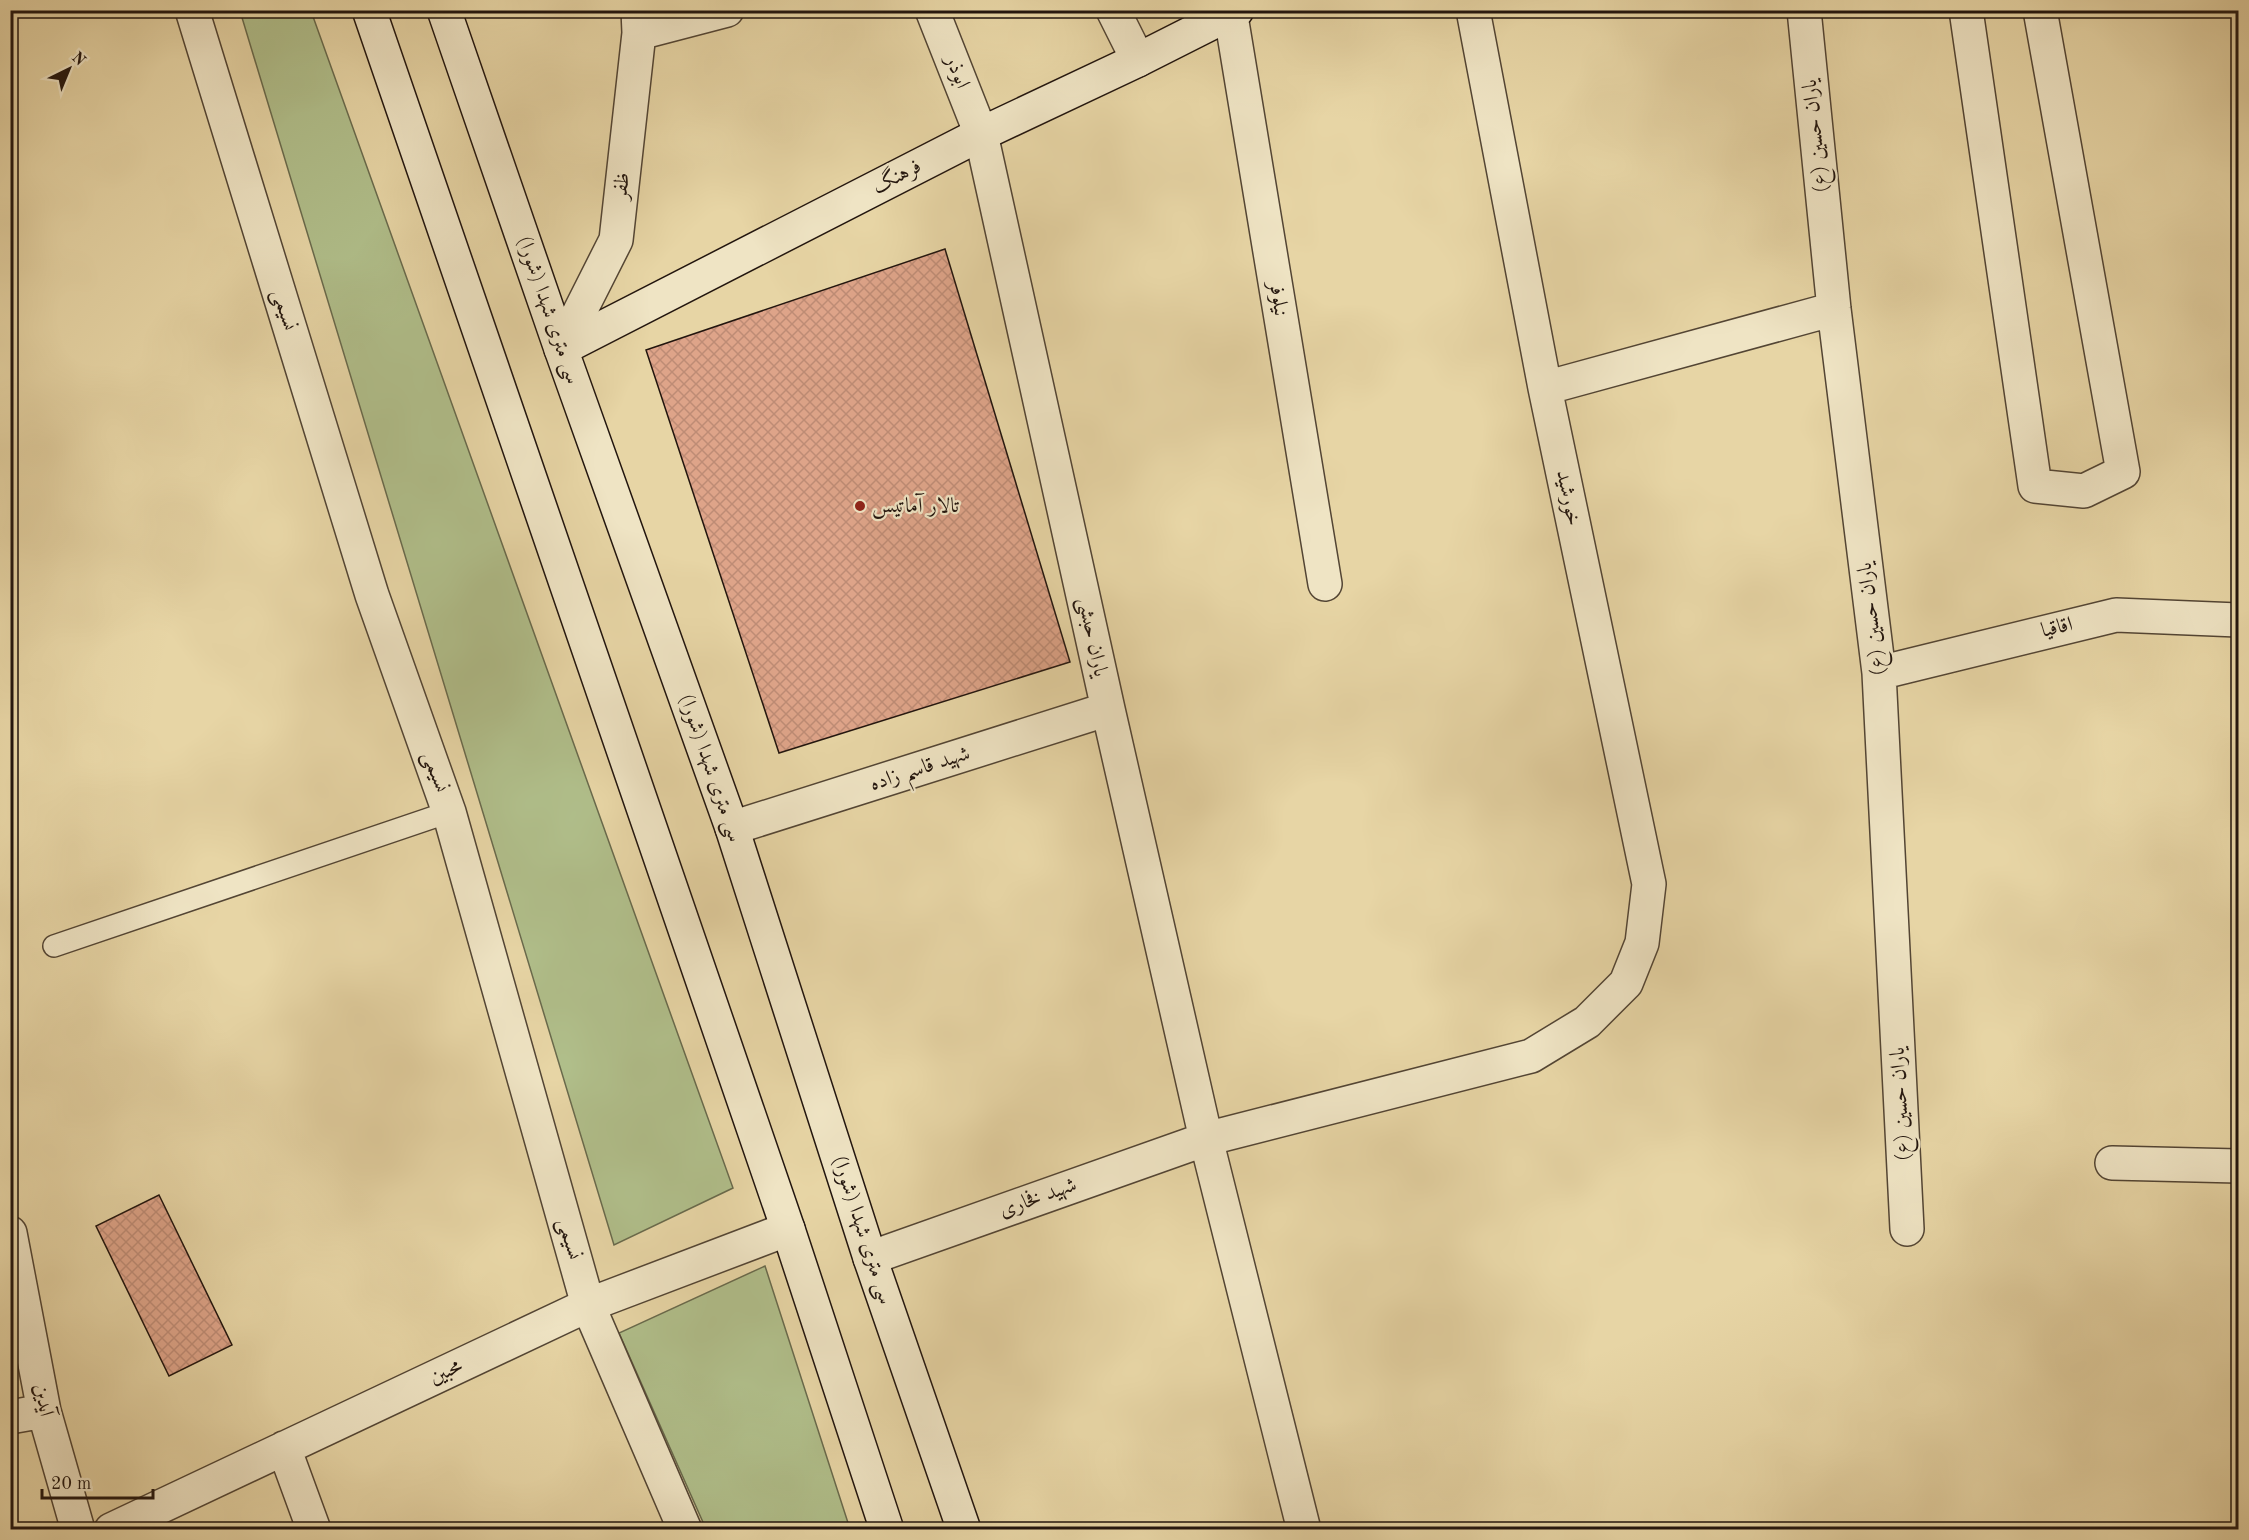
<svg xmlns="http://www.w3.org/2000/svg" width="2249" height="1540" font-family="'Old Standard TT',Amiri,serif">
  <defs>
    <pattern id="building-cross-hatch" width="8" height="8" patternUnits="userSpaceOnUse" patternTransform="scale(1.5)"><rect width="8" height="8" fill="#dea489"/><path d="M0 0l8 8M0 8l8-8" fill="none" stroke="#be8c75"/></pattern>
  </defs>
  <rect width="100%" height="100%" fill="#e7d5a5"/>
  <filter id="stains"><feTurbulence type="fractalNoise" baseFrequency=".00333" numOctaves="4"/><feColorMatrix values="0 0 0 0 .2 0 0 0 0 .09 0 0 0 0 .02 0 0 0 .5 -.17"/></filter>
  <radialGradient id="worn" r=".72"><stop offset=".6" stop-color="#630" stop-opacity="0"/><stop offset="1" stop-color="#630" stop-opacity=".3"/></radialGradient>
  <path fill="#b0be8a" stroke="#696a4c" stroke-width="1.5" d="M240,11H311L733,1188L614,1245Z
    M765,1266L850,1529H706L619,1333Z"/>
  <path fill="url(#building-cross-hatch)" stroke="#22150e" stroke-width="1.5" d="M945,249L1070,662L779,753L646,350Z
    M159,1195L232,1345L169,1376L96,1226Z"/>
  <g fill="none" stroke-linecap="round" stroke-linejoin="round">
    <g stroke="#534534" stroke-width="24">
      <path id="lane" d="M54,946L449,812"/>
    </g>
    <g stroke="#534534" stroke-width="36">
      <path id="street" d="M192,10L372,595L449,812L588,1305L685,1530
        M932,10L981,134L1108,709L1206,1139L1304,1530
        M1113,10L1138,60
        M1230,10L1325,584
        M1804,10L1834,309L1879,673L1907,1229
        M1966,10L2035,486L2084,491L2123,472L2040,10
        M639,33L727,10
        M561,349L616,240L639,33L638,10
        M1545,388L1834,309
        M1879,673L2116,615L2238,620
        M732,828L1108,709
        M2112,1163L2238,1166
        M10,1233L44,1411L78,1530
        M870,1258L1206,1139L1531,1056L1587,1022L1626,983L1642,943L1649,884L1545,388L1473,10
        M10,1417L44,1411
        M284,1448L314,1530
        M111,1530L588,1305L788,1229"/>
    </g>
    <g stroke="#22150e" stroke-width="36">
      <path id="secondary" d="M369,10L788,1229L887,1530
        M444,10L561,349L732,828L870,1258L964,1530
        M561,349L981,134L1138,60L1237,10"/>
    </g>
    <use href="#lane" stroke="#efe4c4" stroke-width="21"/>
    <use href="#street" stroke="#efe4c4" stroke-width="33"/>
    <use href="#secondary" stroke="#efe4c4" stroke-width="33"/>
  </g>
  <circle fill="#8f2418" stroke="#efe4c4" stroke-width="2" cx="860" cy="506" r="6"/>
  <g text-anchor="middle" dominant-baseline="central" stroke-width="4.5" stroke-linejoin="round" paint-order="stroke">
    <g font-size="21" fill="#22150e" stroke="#efe4c4">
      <text transform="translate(957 72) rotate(68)">ابوذر</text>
      <text transform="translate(1816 136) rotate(-96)">یاران حسین (ع)</text>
      <text transform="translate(897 177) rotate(-27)">فرهنگ</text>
      <text transform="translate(622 186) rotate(-84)">ظفر</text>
      <text transform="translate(1278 299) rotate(81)">نیلوفر</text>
      <text transform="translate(284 310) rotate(73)">نسیمی</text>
      <text transform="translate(548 310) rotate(71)">سی متری شهدا (شورا)</text>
      <text transform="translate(1568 498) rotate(78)">خورشید</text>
      <text transform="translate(1872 619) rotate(-97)">یاران حسین (ع)</text>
      <text transform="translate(2057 628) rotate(-13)">اقاقیا</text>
      <text transform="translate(1092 637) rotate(78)">یاران حبشی</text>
      <text transform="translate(710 768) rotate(71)">سی متری شهدا (شورا)</text>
      <text transform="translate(920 769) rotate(-18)">شهید قاسم زاده</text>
      <text transform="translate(435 772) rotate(70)">نسیمی</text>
      <text transform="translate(1901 1104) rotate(-93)">یاران حسین (ع)</text>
      <text transform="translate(1038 1198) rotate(-20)">شهید فخاری</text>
      <text transform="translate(862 1230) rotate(72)">سی متری شهدا (شورا)</text>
      <text transform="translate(569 1239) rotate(74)">نسیمی</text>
      <text transform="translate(446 1372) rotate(-25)">محبین</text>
      <text transform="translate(43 1400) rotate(78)">آیدین</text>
    </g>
    <g font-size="21" fill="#22150e" stroke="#efe4c4" text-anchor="start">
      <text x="872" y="506">تالار آماتیس</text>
    </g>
  </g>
  <rect width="2249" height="1540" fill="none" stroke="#e7d5a5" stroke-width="36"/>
  <rect x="12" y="12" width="2225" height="1516" fill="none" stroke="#22150e" stroke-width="3"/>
  <rect x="18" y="18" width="2213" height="1504" fill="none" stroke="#22150e" stroke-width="1.5"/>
  <g transform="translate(69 69) rotate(43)" stroke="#efe4c4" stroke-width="4.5" paint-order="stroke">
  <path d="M0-4.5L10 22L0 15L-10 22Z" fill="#22150e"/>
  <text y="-9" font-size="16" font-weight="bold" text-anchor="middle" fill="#22150e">N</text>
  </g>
  <path d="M42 1489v9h111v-9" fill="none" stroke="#22150e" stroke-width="3"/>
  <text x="51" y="1489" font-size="18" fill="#22150e" stroke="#efe4c4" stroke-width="4.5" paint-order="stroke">20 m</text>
  <rect width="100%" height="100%" filter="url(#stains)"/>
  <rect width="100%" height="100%" fill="url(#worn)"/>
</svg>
